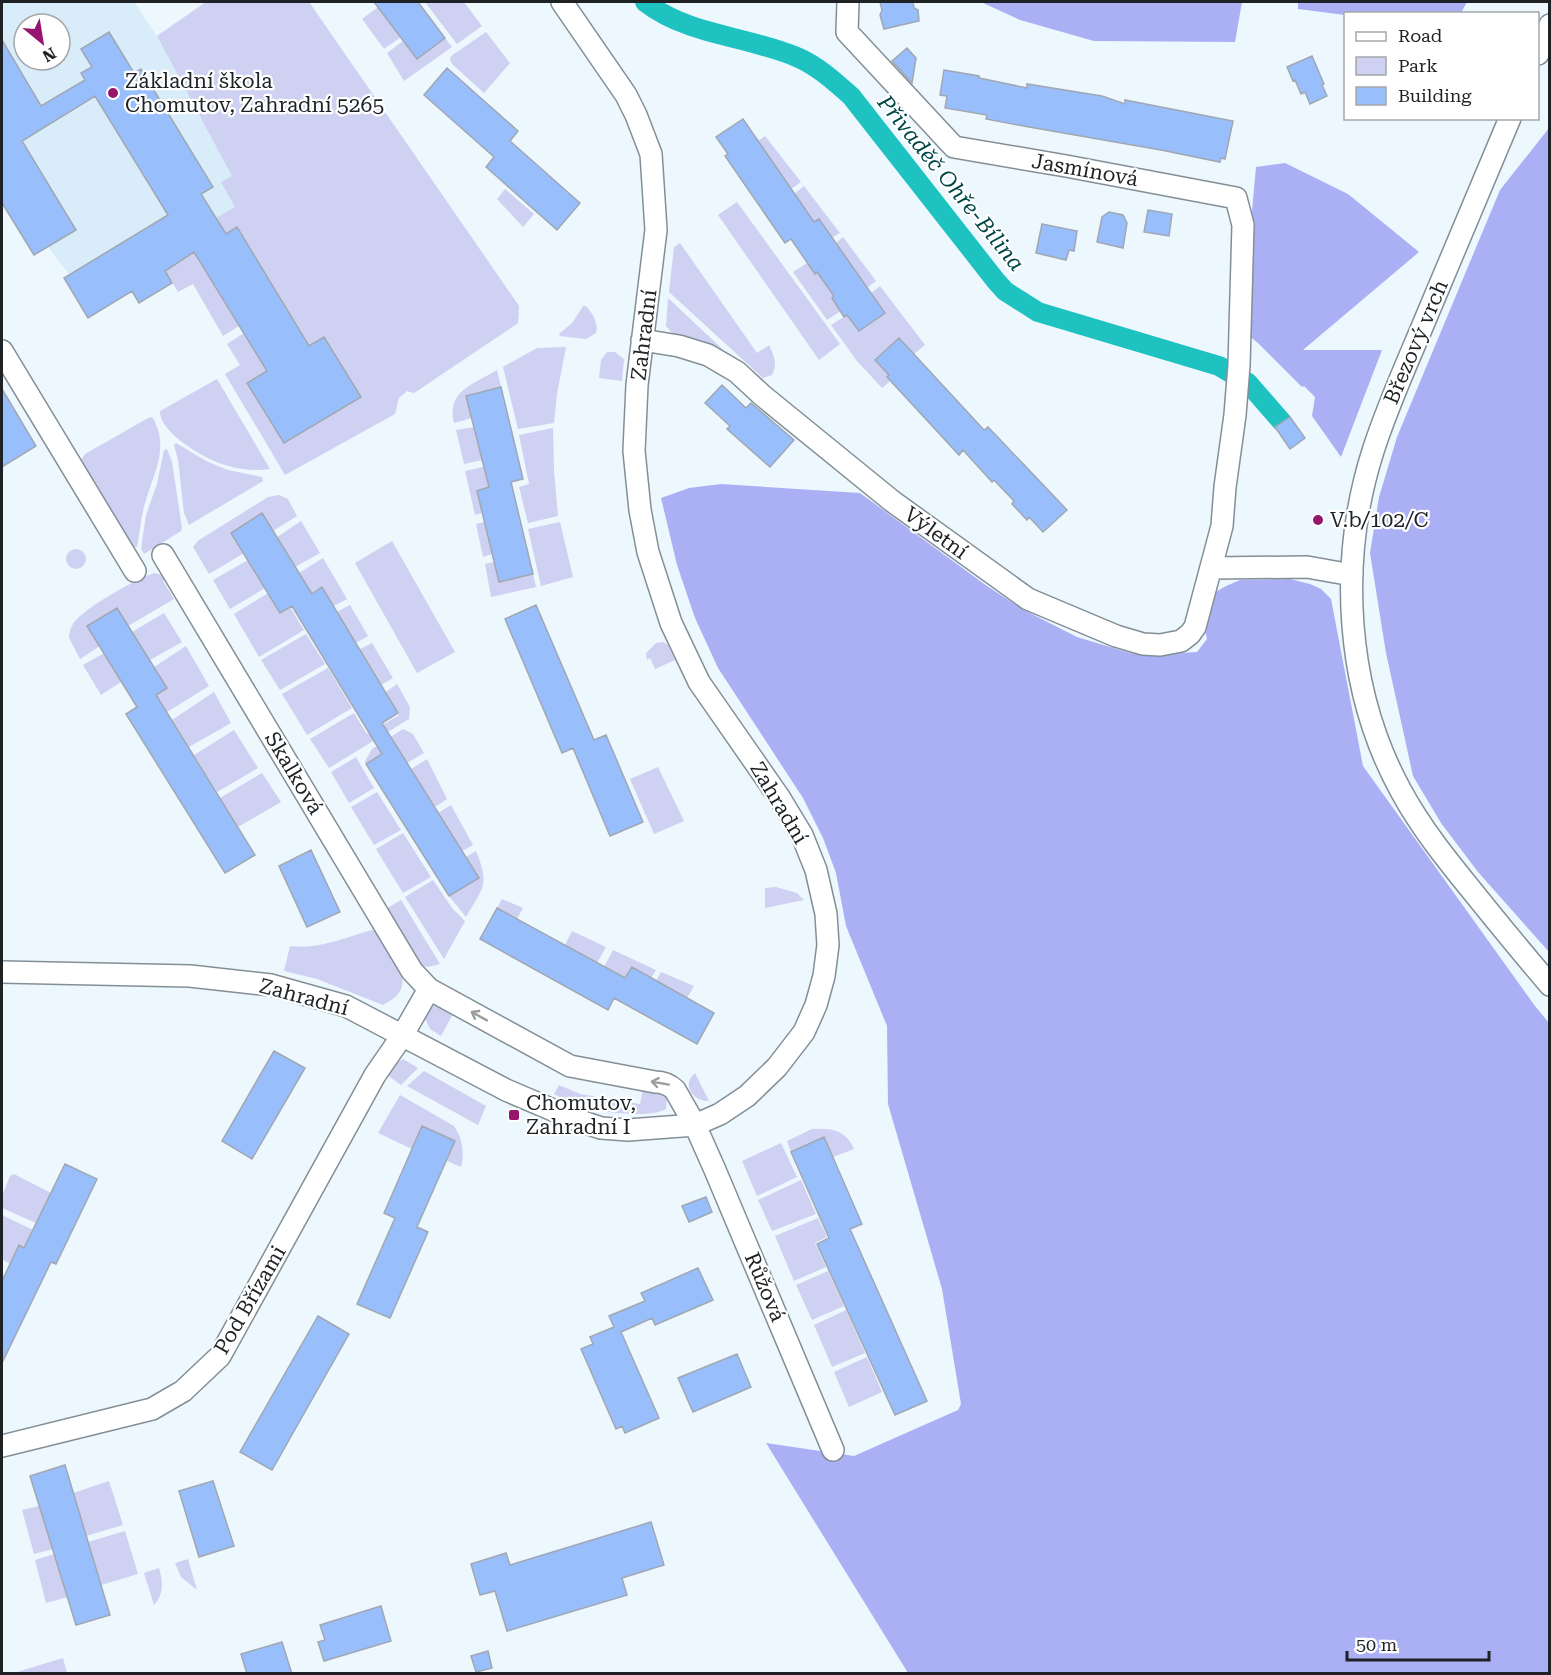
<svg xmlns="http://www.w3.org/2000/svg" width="1551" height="1675" font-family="'Roboto Serif',serif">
  <rect width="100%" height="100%" fill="#edf7fe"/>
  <path fill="#d8ecf9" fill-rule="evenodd" d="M2,2H134L157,36L206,2H309L519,306L518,323L414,393L407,391L399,398L363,396L284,443L247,383L266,370L195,253L165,270L172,283L139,303L131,291L88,318L64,278L69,274L48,247L34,255L2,203ZM24,24H60V60H24Z"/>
  <path fill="#ced1f1" d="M206,2H309L519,306L518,323L414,393L407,391L399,398L395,414L285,475L225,374L240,365L227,344L244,333L267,371L247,383L284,443L360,397L324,337L309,346L238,228L226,234L216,218L235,207L221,182L232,176L157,36Z
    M425,2H464L482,26L457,44Z
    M378,7L401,37L384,49L362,19Z
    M486,32L510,63L484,93L452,64L450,59L451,56Z
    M445,38L452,47L404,81L387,53L403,41L417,59Z
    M765,136L801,182L791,189L758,141Z
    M804,186L840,233L832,238L819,219L814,222L794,194Z
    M505,189L534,214L523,227L497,199Z
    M737,202L840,344L819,360L718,215Z
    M843,237L876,281L867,288L836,243Z
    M680,243L757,353L769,345C774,356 778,364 772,375L763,378L669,292L674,247Z
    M194,252L239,326L223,336L193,284L178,292L165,271Z
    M807,263L814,274L817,272L834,296L832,298L841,311L827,320L793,272Z
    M880,286L925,345L889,375L887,378L890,381L882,388L857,361L831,325L847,315L859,331L885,313L871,293Z
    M668,298L734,360L674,335L666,326Z
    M583,306H586C592,313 599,323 596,333L586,339L560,336L559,334L573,322Z
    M566,347L557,394L554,423L518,429L503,367L537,348Z
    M607,352H615L624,359L622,381L599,378L601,360Z
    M497,370L501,387L467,396L472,418L454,423C446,391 474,384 497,370Z
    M217,379L270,469C252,472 230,468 214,461C198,454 159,431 160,411Z
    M150,417L153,418C169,448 155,470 146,500C141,515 140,532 137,547H132L81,460L85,454Z
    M474,427L482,460L464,464L456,430Z
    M553,428L554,471L558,516L528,523L519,487L529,484L519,435Z
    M176,443L208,462L228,470L262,477L263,481L189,525L184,513L178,460L174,445Z
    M167,449L172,462L182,528L181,531L144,554L141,549L146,515L157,484L164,450Z
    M483,467L489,487L477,491L482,513L475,515L465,471Z
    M279,495L288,499L297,516L273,531L262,513L232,532L244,553L209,574L193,547L199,540L268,497Z
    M301,521L320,553L295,567L277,537Z
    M484,522L492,554L483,557L476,524Z
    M560,522L573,577L541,586L528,529Z
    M392,541L455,652L417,673L355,563Z
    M66 559a10 10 0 1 1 20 0a10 10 0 1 1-20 0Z
    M323,558L347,599L334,606L322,588L312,594L299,573Z
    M248,560L265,588L230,609L213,580Z
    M494,562L499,582L533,574L536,587L491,597L485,564Z
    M154,573L169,577L163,581L174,599L128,626L117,608L88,626L100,646L80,659L69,638C69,633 70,629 73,624C82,609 136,579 154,573Z
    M268,593L290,607L304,630L259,657L234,614Z
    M350,605L368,636L356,643L337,612Z
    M164,613L182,642L150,660L132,632Z
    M306,634L325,664L280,690L261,660Z
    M663,642L668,645L675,660L655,669L650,658L647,660L646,653L656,643Z
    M372,643L393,678L381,685L360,649Z
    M186,646L209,686L167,712L156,695L167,688L154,667Z
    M104,653L121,682L101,695L83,665Z
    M328,668L352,708L307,735L282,694Z
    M397,684L410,707L409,719L329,768L310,739L354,713L367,734L399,715L386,692Z
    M214,692L231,723L189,747L172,720Z
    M403,729L413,734L424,753L407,763L396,745L366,764L365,761L372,749Z
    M234,730L258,768L217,792L194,755Z
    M356,757L374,788L349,803L331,772Z
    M427,759L447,799L435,807L411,769Z
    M658,767L684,821L654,834L630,779Z
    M262,773L281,802L238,827L220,798Z
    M377,792L401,830L374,845L351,807Z
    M451,805L473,845L462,851L438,813Z
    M403,833L431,877L403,893L376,849Z
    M476,851C490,885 483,888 466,917L449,896L479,878L466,857Z
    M433,880L452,908L465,921L444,959L405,897Z
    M776,887L797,893L804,900L765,908V888Z
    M502,899L523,908L517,919L497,908Z
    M401,900L440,964L428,967L419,965L386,909Z
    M372,930L380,932C388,947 408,971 401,989C398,997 390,1001 383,1005L317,979L284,971L290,946C318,950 346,937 372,930Z
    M572,931L606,947L597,963L565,945Z
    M613,950L656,970L651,978L632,968L625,978L604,967Z
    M661,972L694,986L687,998L656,981Z
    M437,1004L454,1012L441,1036L430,1029L425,1019L429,1009Z
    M403,1059L418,1068L401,1085L386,1074L390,1067Z
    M424,1071L486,1106L478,1125L407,1086Z
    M695,1073L709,1101C693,1101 681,1085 695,1073Z
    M559,1085L580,1094L640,1104L643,1089L664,1094L667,1096L666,1109C648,1119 599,1112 580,1106C571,1103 562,1098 554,1094Z
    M400,1095L454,1126C462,1138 465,1152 461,1167L447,1161L455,1141L423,1127L412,1149L378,1133Z
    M812,1129C831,1128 846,1130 854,1149L833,1157L791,1152L787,1141Z
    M781,1143L797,1177L757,1196L742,1161Z
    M14,1174L51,1193L36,1223L2,1208V1196L10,1176Z
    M801,1180L816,1214L772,1231L758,1200Z
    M2,1215L33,1230L24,1248L19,1246L10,1264L2,1259Z
    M818,1218L827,1237L815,1243L826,1267L794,1281L775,1236Z
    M828,1271L844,1306L812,1320L796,1285Z
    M846,1310L865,1353L832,1367L814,1325Z
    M867,1357L882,1392L849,1407L834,1372Z
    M109,1481L123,1525L86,1536L73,1493Z
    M39,1506L53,1549L34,1554L22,1510Z
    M125,1531L138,1574L101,1585L88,1542Z
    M54,1554L68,1597L46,1603L35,1560Z
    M188,1559L197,1590L181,1577L175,1563Z
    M159,1568C163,1581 164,1594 154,1605L144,1573Z
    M63,1658L67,1673H13L17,1672Z"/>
  <path fill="#abb0f4" d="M981,2H1242L1235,42L1094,41L1020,20Z
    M1298,2H1467L1461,13L1346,14L1345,15L1298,9Z
    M1549,128V952L1478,872L1441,823L1413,776L1386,653L1370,553L1379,497L1397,437L1500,190Z
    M1285,163L1348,194L1419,252L1303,350H1382L1341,457L1312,416L1315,397L1304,386L1302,387L1259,344L1246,333L1247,266L1256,167Z
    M721,484L860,493L987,586L1022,609L1077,637L1130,653L1149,655L1197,652L1207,639L1205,631L1214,593L1226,586L1240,580L1290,579L1310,584L1321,589L1331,599L1363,766L1535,1006L1549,1023V1673H908L766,1443L854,1456L958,1410L961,1404L942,1289L888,1104L887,1026L846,926L836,873L823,838L803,798L718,668L695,618L677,565L661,498L689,488Z"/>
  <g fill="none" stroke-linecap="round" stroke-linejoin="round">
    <path stroke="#1ec2c1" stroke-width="20" d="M645,2C689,36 749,36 799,58C819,67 835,82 851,96L996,281L1005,291L1038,312L1219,366L1248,383L1282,422"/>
  </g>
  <path fill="#98bffc" stroke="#a0a7b2" stroke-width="1.5" d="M374,2H418L445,38L417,59Z
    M880,2H913L914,8L918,10L919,21L884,29L880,15L882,10Z
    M109,32L134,73L141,69L213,187L201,194L226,234L237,227L309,346L324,337L361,397L284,443L247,383L267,371L194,252L165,271L172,283L139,303L132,291L88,318L64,278L168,215L95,96L22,141L76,230L34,255L2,203V40L41,106L85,80L81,73L92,67L81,49Z
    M907,48L916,58L912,83L892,61Z
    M1312,56L1324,84L1322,85L1327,96L1310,104L1305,92L1301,94L1295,80L1293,81L1287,67Z
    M447,68L518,131L510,141L580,203L557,230L486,167L494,157L424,95Z
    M944,70L979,76V78L1027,88V84L1102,96L1125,104V100L1233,121L1225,159L1221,158L1220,162L1161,150L1029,127L986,119L987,115L945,108L947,96L940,95Z
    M743,119L814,222L819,219L885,313L859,331L847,315L844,317L832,298L834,296L817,272L815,274L791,239L785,243L725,156L728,154L716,137Z
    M1148,210L1172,214L1169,236L1144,232Z
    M1109,212L1123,215L1127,223L1123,248L1097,242L1102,217Z
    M1042,224L1077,231L1074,251L1069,250L1066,260L1036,253Z
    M899,338L984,430L988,427L1067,510L1043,532L1029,517L1027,520L1012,504L1014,501L994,480L992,482L963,450L959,455L887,377L889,375L875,360Z
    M722,385L746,408L751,403L794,440L770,467L727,429L730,426L705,403Z
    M501,387L523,479L511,482L533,574L499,582L477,491L489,487L466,396Z
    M2,389L36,446L2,467Z
    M1290,417L1305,438L1290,449L1275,427Z
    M262,513L312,594L322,587L398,713L382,723L479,878L449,896L366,764L382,754L292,606L280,613L231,533Z
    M536,605L594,740L606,735L643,822L610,836L573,748L562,753L505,619Z
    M117,608L167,688L156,695L255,855L225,873L126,714L137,707L87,626Z
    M311,850L340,912L307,927L279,866Z
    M497,908L625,978L632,967L714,1013L697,1044L614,998L608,1010L480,939Z
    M274,1051L305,1068L252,1159L222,1141Z
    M422,1126L455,1141L417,1227L428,1232L390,1318L357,1304L395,1218L384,1213Z
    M824,1137L862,1224L850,1229L927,1401L895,1415L817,1244L829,1238L791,1152Z
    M65,1164L97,1179L56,1264L51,1262L2,1363V1281L19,1245L24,1248Z
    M706,1197L712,1212L689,1222L682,1206Z
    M698,1268L713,1300L655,1325L652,1318L621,1332L659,1418L625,1433L622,1426L616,1429L581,1349L593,1344L590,1337L614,1327L609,1316L645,1301L641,1293Z
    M318,1316L349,1334L272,1470L240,1452Z
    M737,1354L751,1387L693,1412L678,1378Z
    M65,1465L110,1615L76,1625L30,1476Z
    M213,1481L234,1546L199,1557L179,1491Z
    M651,1522L664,1565L622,1578L627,1595L507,1631L495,1591L480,1595L471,1564L506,1553L510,1565Z
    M381,1606L391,1641L324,1661L318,1642L325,1640L320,1625Z
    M282,1642L292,1674H247L241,1654Z
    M488,1651L492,1668L476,1672L471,1656Z"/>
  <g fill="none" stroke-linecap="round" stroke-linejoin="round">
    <g stroke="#838f97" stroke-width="24">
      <path id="street" d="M1538,54L1550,25
        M1510,118C1483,183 1456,248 1428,313C1409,359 1388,404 1373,451C1338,561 1345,689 1401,791C1421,828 1447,860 1473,892C1498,923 1523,954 1550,985
        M642,340L679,346L708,355L737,372L763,396L892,501L1028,599L1116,636L1143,644L1160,645L1181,641L1190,634L1195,627L1222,526L1225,487L1235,415L1239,365L1243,225L1236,198L1066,166L954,147L847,32L848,2
        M2,351L135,571
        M1211,568L1307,567L1352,575
        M2,972L190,976L271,985L346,1006L506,1090L574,1119L601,1128L628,1130L695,1125L720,1114L747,1096L777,1067L804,1032L816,1005L824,976L828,945L826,914L816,870L802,835L779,797L699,682L671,623L648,552L640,510L634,451L637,385L656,230L651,154L636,115L626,95L562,2
        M429,989L570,1066L655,1082C663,1082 669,1084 675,1090L695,1125L715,1170L833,1450
        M2,1446L152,1409L183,1391L220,1356L375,1075L402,1036L429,989L412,971L163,555"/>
    </g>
    <use href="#street" stroke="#fff" stroke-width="21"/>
  </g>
  <defs><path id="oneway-shaft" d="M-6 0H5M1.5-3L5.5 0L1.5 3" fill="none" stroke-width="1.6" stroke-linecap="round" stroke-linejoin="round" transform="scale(1.5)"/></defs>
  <g stroke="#9a9c9d">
    <use href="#oneway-shaft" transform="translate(479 1016) rotate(-151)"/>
    <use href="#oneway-shaft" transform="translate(660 1083) rotate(-170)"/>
  </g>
  <g fill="#96156d" stroke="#fff" stroke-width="2">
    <circle cx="113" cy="93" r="6"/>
    <circle cx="1318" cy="520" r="6"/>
    <rect x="508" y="1109" width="12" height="12" rx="3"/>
  </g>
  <g text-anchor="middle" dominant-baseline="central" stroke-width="4.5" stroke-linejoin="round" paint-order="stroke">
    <g font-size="21" fill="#1e2225" stroke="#fff" text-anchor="start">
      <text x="125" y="81">Základní škola<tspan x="125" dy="24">Chomutov, Zahradní 5265</tspan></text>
      <text x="1330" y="520">V.b/102/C</text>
      <text x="526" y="1103">Chomutov,<tspan x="526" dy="24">Zahradní I</tspan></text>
    </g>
    <g font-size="21" fill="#1e2225" stroke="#fff">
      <text transform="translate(1085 170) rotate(10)">Jasmínová</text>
      <text transform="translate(644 335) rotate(-83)">Zahradní</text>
      <text transform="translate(1416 342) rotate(-67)">Březový vrch</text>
      <text transform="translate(936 533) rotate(36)">Výletní</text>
      <text transform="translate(294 773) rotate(59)">Skalková</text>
      <text transform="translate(779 803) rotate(59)">Zahradní</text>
      <text transform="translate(304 997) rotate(15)">Zahradní</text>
      <text transform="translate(765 1287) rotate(67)">Růžová</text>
      <text transform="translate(250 1300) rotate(-60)">Pod Břízami</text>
    </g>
    <g font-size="22" font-style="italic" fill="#014646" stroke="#fff">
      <text transform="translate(951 183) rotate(51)">Přivaděč Ohře-Bílina</text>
    </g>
  </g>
  <rect width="1551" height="1675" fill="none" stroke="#1e2225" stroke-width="6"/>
  <rect x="1344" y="12" width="195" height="108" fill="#ffffff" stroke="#a5a7a8" stroke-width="1.5"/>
  <rect x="1356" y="32" width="30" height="9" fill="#ffffff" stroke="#a5a7a8" stroke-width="1.5"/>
  <text x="1398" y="42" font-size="18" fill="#1e2225">Road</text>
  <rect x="1356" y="57" width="30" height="18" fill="#ced1f1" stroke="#a5a7a8" stroke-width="1.5"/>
  <text x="1398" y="72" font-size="18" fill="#1e2225">Park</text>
  <rect x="1356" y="87" width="30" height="18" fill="#98bffc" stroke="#a5a7a8" stroke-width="1.5"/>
  <text x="1398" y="102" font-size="18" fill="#1e2225">Building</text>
  <g transform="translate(42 42) rotate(150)"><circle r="28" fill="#ffffff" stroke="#a5a7a8" stroke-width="1.5"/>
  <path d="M0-4.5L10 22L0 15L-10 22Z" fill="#96156d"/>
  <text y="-9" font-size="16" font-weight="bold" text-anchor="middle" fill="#1e2225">N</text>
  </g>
  <path d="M1347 1651v9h142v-9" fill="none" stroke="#1e2225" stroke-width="3"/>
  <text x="1356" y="1651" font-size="18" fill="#1e2225" stroke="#ffffff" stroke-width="4.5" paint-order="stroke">50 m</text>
</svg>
